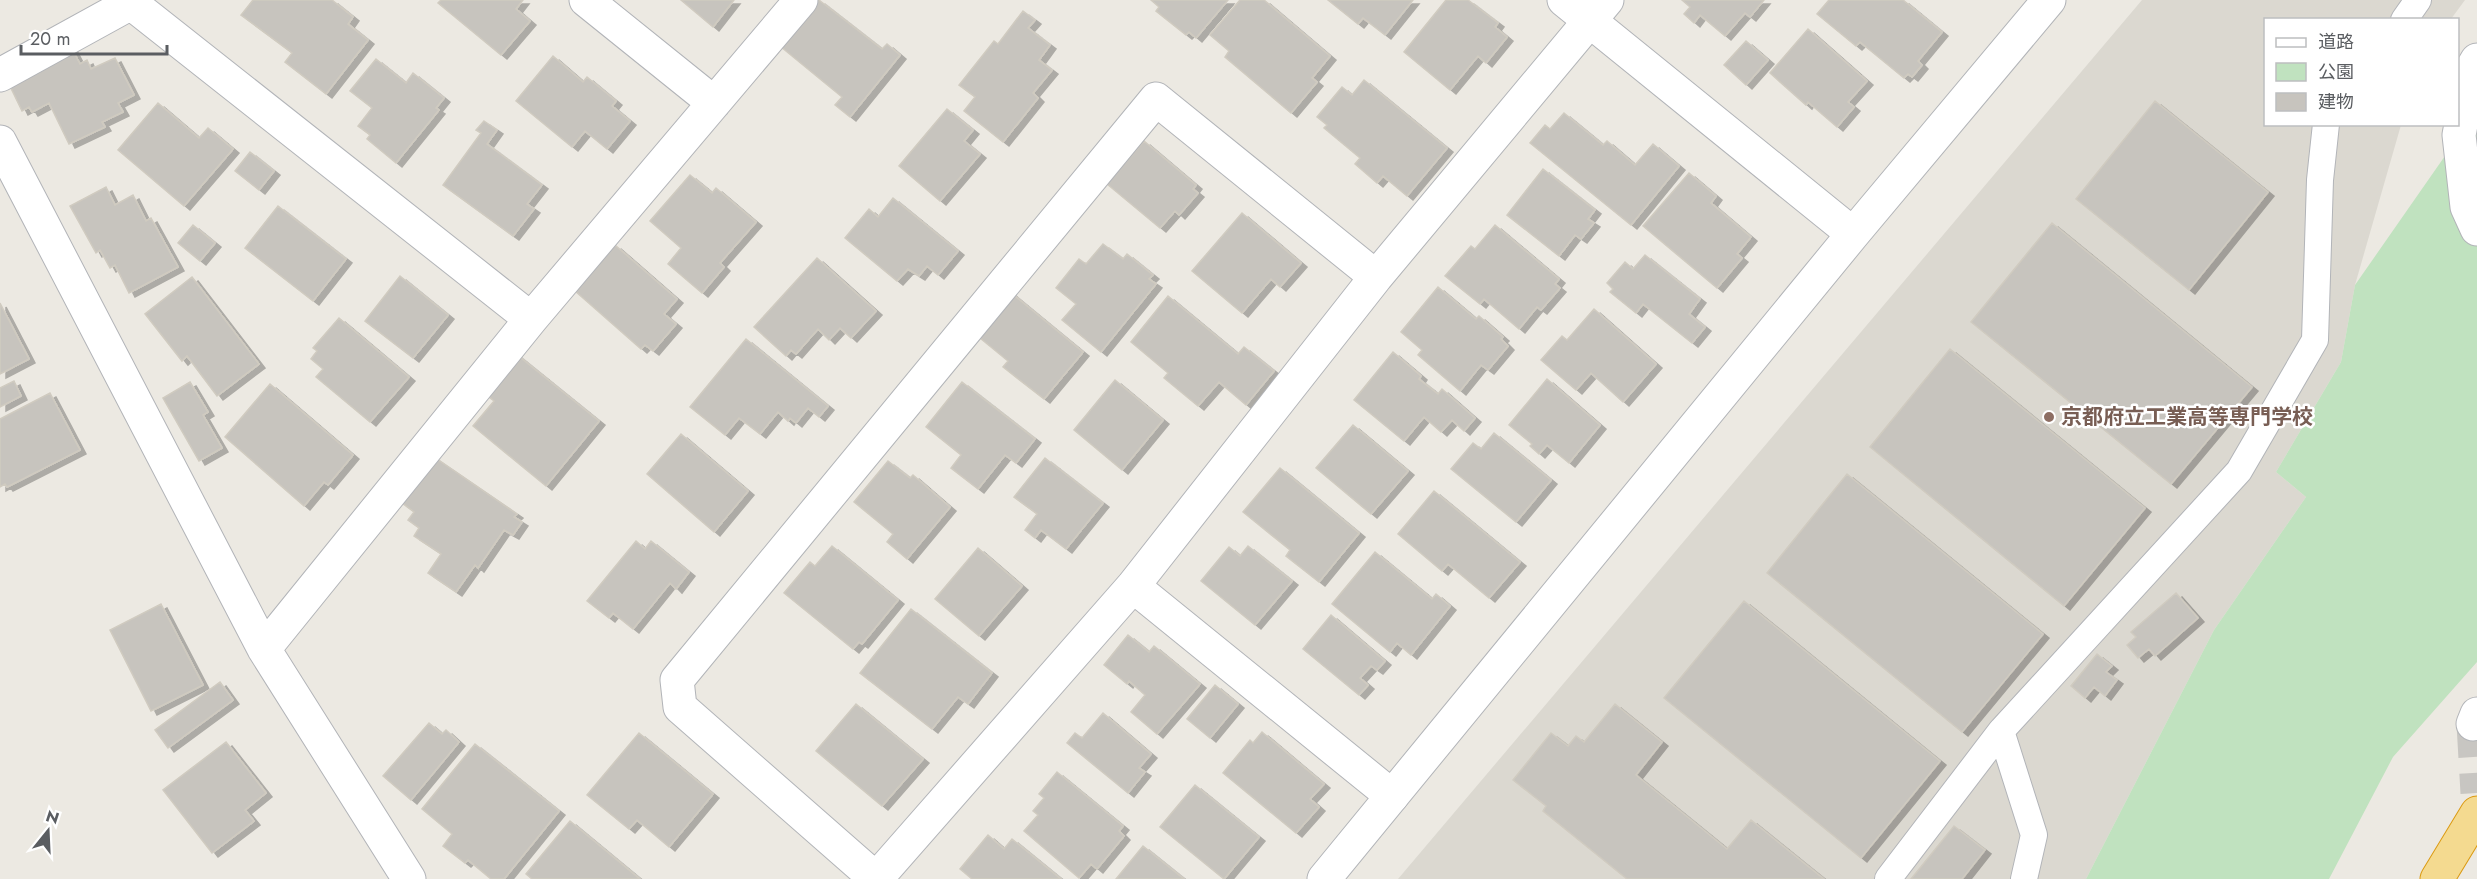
<svg xmlns="http://www.w3.org/2000/svg" width="2477" height="879" font-family="Jost,'Noto Sans JP',sans-serif">
  <defs>
    <filter id="shadow"><feDropShadow dx="6" dy="4" stdDeviation="0" flood-color="#0004"/></filter>
  </defs>
  <rect width="100%" height="100%" fill="#ece9e2"/>
  <path fill="#dbd8d0" d="M2142,0H2465L2451,19L2266,20V124L2401,125L2355,285L2341,362L2276,472L2306,497L2214,630L2086,879H1398Z"/>
  <path fill="#c0e2bf" d="M2477,110V662L2393,757L2329,879H2086L2214,630L2306,497L2276,472L2341,362L2355,285Z"/>
  <path fill="#c7c4be" stroke="#d0cbc0" stroke-width="1.5" filter="url(#shadow)" d="M253,0H332L353,17L348,24L368,40L326,94L285,62L292,53L241,15Z
    M441,0H523L516,9L530,21L501,55L438,3Z
    M681,0H734L713,27Z
    M819,0L882,49L887,44L900,55L850,117L835,105L842,97L781,47Z
    M1151,0H1228L1196,38L1189,32L1186,35L1156,11L1159,7Z
    M1240,0H1264L1330,56L1312,78L1317,82L1291,113L1225,57L1229,51L1210,35Z
    M1328,0H1413L1385,35L1363,18L1358,24Z
    M1446,0H1468L1498,23L1495,27L1507,37L1486,63L1478,56L1450,90L1404,52Z
    M1682,0H1764L1750,17L1745,13L1725,36L1700,15L1694,23L1684,14L1690,7Z
    M1829,0H1903L1942,32L1918,61L1922,65L1912,77L1908,74L1904,78L1860,42L1856,46L1817,14Z
    M1023,11L1035,20L1028,28L1050,45L1039,60L1052,70L1033,93L1038,98L1003,142L964,111L975,97L959,85L994,41L998,44Z
    M1808,29L1867,81L1848,102L1854,107L1837,127L1808,102L1806,105L1770,73Z
    M1746,41L1768,60L1746,85L1724,65Z
    M69,43L80,64L87,60L91,69L115,58L134,95L118,103L123,112L102,122L105,127L69,144L49,103L32,112L29,107L22,111L8,82Z
    M553,56L583,82L587,77L616,101L612,106L630,121L607,149L585,131L572,147L516,101Z
    M376,59L406,83L413,73L444,98L436,108L439,110L396,163L367,139L370,135L358,126L372,108L350,91Z
    M1364,80L1447,148L1407,196L1383,176L1377,183L1355,164L1360,158L1324,128L1327,125L1317,117L1342,87L1352,95Z
    M2155,101L2268,192L2189,290L2076,199Z
    M158,103L199,138L208,128L233,149L184,206L118,150Z
    M947,109L973,130L964,141L980,154L940,201L899,166Z
    M1564,113L1603,145L1607,141L1635,165L1653,144L1679,166L1631,225L1530,143L1545,125L1550,129Z
    M484,121L497,130L487,144L542,185L527,204L534,209L513,236L443,185L481,133L476,130Z
    M1144,141L1196,185L1193,189L1198,193L1179,215L1175,211L1160,228L1107,184Z
    M250,152L274,171L259,190L235,171Z
    M1543,169L1595,210L1588,219L1594,223L1581,239L1575,235L1559,256L1507,215Z
    M1689,173L1716,196L1711,203L1751,237L1737,254L1742,258L1717,288L1643,226Z
    M690,175L712,193L716,188L756,222L720,263L724,267L702,293L668,264L681,248L650,221Z
    M106,187L115,205L133,195L146,221L151,218L178,267L129,293L115,265L110,268L100,250L96,253L70,206Z
    M893,198L958,251L938,275L927,266L919,276L908,269L897,281L845,238L869,209L878,217Z
    M278,206L346,259L313,301L245,248Z
    M1242,213L1301,263L1280,287L1271,279L1242,313L1192,271Z
    M2052,223L2252,387L2171,484L1971,322Z
    M193,225L215,243L200,261L178,243Z
    M1495,225L1559,279L1555,284L1560,288L1541,310L1537,307L1519,329L1484,299L1480,304L1445,276L1471,246L1475,249Z
    M1103,244L1123,259L1127,254L1153,275L1149,279L1156,284L1101,352L1062,320L1076,304L1056,288L1079,259L1086,264Z
    M615,245L677,299L664,314L676,324L653,351L645,345L641,349L575,291Z
    M1645,255L1700,299L1689,314L1705,327L1692,343L1643,304L1636,313L1610,292L1613,289L1607,283L1625,262L1633,269Z
    M817,258L876,311L851,338L840,328L829,340L818,329L796,354L791,350L786,356L754,327Z
    M400,276L448,315L413,358L365,321Z
    M192,277L259,364L217,396L187,356L182,361L145,314Z
    M1438,287L1476,319L1479,316L1503,337L1501,339L1508,346L1488,370L1481,365L1460,391L1418,355L1422,350L1401,332Z
    M1010,292L1083,352L1044,399L1003,367L1008,361L975,334Z
    M1168,296L1238,354L1244,347L1274,371L1246,405L1219,382L1198,406L1164,378L1168,373L1131,342Z
    M0,303L29,359L0,374Z
    M1594,309L1656,364L1623,402L1591,373L1576,390L1541,360L1562,336L1567,340Z
    M339,318L409,377L370,422L316,377L323,369L311,359L317,351L313,348Z
    M746,339L828,406L819,417L808,408L796,423L790,418L788,421L778,412L760,434L739,418L725,435L690,407Z
    M1950,349L2145,508L2064,606L1870,447Z
    M1393,352L1421,376L1419,379L1438,394L1442,389L1475,418L1464,431L1452,420L1441,432L1424,417L1404,441L1354,400Z
    M516,354L599,421L546,486L473,426L494,401L489,397Z
    M1547,379L1600,425L1569,463L1547,445L1539,454L1530,446L1532,444L1509,425Z
    M1115,380L1163,420L1122,470L1074,430Z
    M14,381L21,396L0,407V388Z
    M190,382L208,412L203,415L222,448L199,461L163,398Z
    M962,382L1035,439L1016,463L1005,455L978,489L951,468L961,455L926,427Z
    M270,384L353,455L328,485L324,482L304,506L225,437Z
    M50,393L80,450L7,487L5,484L0,487V419Z
    M1353,425L1408,471L1371,514L1316,468Z
    M1494,433L1551,480L1516,522L1451,469L1473,443L1481,449Z
    M681,434L748,491L714,532L647,474Z
    M434,457L517,514L514,517L522,522L513,535L504,530L478,568L475,565L456,592L428,573L441,554L414,536L419,528L408,520L414,512L402,503Z
    M1045,458L1103,503L1066,549L1041,530L1035,538L1025,530L1037,514L1014,497Z
    M888,461L910,478L913,475L950,507L907,559L887,542L893,534L854,502Z
    M1280,468L1359,533L1319,582L1286,556L1290,550L1243,512Z
    M1847,474L2043,634L1962,732L1767,573Z
    M1434,491L1520,562L1489,598L1448,564L1442,571L1398,534Z
    M636,541L645,549L651,541L689,572L676,589L670,583L633,629L613,613L609,618L587,601Z
    M832,546L898,600L862,644L859,642L853,649L784,593L810,562L815,566Z
    M1248,546L1292,581L1255,625L1201,581L1229,547L1240,556Z
    M978,548L1022,586L979,636L935,599Z
    M1375,552L1432,599L1436,594L1450,606L1411,655L1397,643L1390,652L1332,604Z
    M2176,593L2198,618L2155,656L2149,649L2138,658L2127,645L2136,637L2131,632Z
    M1744,601L1940,761L1861,858L1664,698Z
    M161,604L203,685L151,711L110,630Z
    M911,609L992,673L968,704L958,697L932,729L860,673Z
    M1331,615L1385,661L1377,670L1371,666L1360,678L1368,685L1359,695L1303,649Z
    M1128,635L1149,652L1154,646L1200,684L1157,734L1131,712L1145,695L1129,681L1127,684L1104,665Z
    M2097,654L2112,666L2106,672L2117,680L2105,696L2094,687L2085,698L2071,686Z
    M220,682L233,700L168,748L155,730Z
    M1215,685L1238,704L1210,738L1187,719Z
    M856,704L923,759L882,806L816,751Z
    M1615,704L1662,742L1636,775L1727,849L1751,820L1824,879H1627L1543,811L1546,806L1513,780L1551,733L1568,746L1576,736L1584,742Z
    M1103,713L1151,754L1139,768L1145,772L1128,793L1067,743L1075,733L1082,738Z
    M429,723L442,734L446,730L459,742L411,800L383,776Z
    M1262,732L1324,784L1310,799L1319,807L1296,833L1223,773L1250,740L1253,743Z
    M639,733L713,794L669,847L637,820L629,829L587,795Z
    M226,742L266,793L245,810L254,821L212,853L163,790Z
    M475,744L559,811L504,879H491L468,860L465,863L443,846L452,834L422,809Z
    M1057,772L1123,826L1119,831L1124,836L1097,869L1091,864L1079,878L1024,831L1038,815L1033,811L1044,798L1039,794Z
    M1195,785L1259,837L1224,879L1160,827Z
    M570,821L640,879H532L526,874Z
    M1954,826L1985,850L1962,879H1911Z
    M988,835L1004,849L1012,839L1061,879H972L960,869Z
    M1143,846L1184,879H1116Z"/>
  <g fill="none" stroke-linecap="round" stroke-linejoin="round">
    <path stroke="#c8c6c2" stroke-width="33" stroke-dasharray="33 16" stroke-linecap="butt" d="M2473,724L2477,793"/>
    <g stroke="#b2b4b8" stroke-width="28">
      <path id="service" d="M2404,20L2418,0
        M1888,879L2001,731
        M2024,879L2034,835L2001,731L2239,471L2315,340L2320,180L2326,124"/>
    </g>
    <g stroke="#b2b4b8" stroke-width="35">
      <path id="minor" d="M586,0L714,103
        M2477,60L2471,70L2459,135L2467,207L2477,229
        M0,75L131,3L531,319
        M0,142L264,649L409,879
        M1133,586L1392,796
        M264,649L531,319L801,0
        M2473,724L2477,714
        M876,879L680,707L677,680L1156,99L1376,277
        M876,879L1133,586L1376,277L1607,0"/>
    </g>
    <g stroke="#b2b4b8" stroke-width="35">
      <path id="tertiary" d="M1564,0L1853,234
        M1324,879L1853,234L2049,0"/>
    </g>
    <g stroke="#db9a12" stroke-width="35">
      <path id="motorway" d="M2437,879L2477,813"/>
    </g>
    <use href="#service" stroke="#fff" stroke-width="26"/>
    <use href="#minor" stroke="#fff" stroke-width="33"/>
    <use href="#tertiary" stroke="#fff" stroke-width="33"/>
    <use href="#motorway" stroke="#f4da90" stroke-width="33"/>
  </g>
  <circle fill="#8d6e63" stroke="#fff" stroke-width="2" cx="2049" cy="417" r="6"/>
  <g text-anchor="middle" dominant-baseline="central" stroke-width="5" stroke-linejoin="round" paint-order="stroke">
    <g font-size="21" font-weight="bold" fill="#785e54" stroke="#fff" text-anchor="start">
      <text x="2061" y="417">京都府立工業高等専門学校</text>
    </g>
  </g>
  <rect x="2264" y="18" width="195" height="108" fill="#ffffff" stroke="#bdbec0" stroke-width="1.5"/>
  <rect x="2276" y="38" width="30" height="9" fill="#ffffff" stroke="#bdbec0" stroke-width="1.5"/>
  <text x="2318" y="48" font-size="18" fill="#5a5d61">道路</text>
  <rect x="2276" y="63" width="30" height="18" fill="#c0e2bf" stroke="#bdbec0" stroke-width="1.5"/>
  <text x="2318" y="78" font-size="18" fill="#5a5d61">公園</text>
  <rect x="2276" y="93" width="30" height="18" fill="#c7c4be" stroke="#bdbec0" stroke-width="1.5"/>
  <text x="2318" y="108" font-size="18" fill="#5a5d61">建物</text>
  <g transform="translate(48 831) rotate(18)" stroke="#ffffff" stroke-width="4.5" paint-order="stroke">
  <path d="M0-4.5L10 22L0 15L-10 22Z" fill="#5a5d61"/>
  <text y="-9" font-size="16" font-weight="bold" text-anchor="middle" fill="#5a5d61">N</text>
  </g>
  <path d="M21 45v9h146v-9" fill="none" stroke="#5a5d61" stroke-width="3"/>
  <text x="30" y="45" font-size="18" fill="#5a5d61" stroke="#ffffff" stroke-width="4.5" paint-order="stroke">20 m</text>
</svg>
